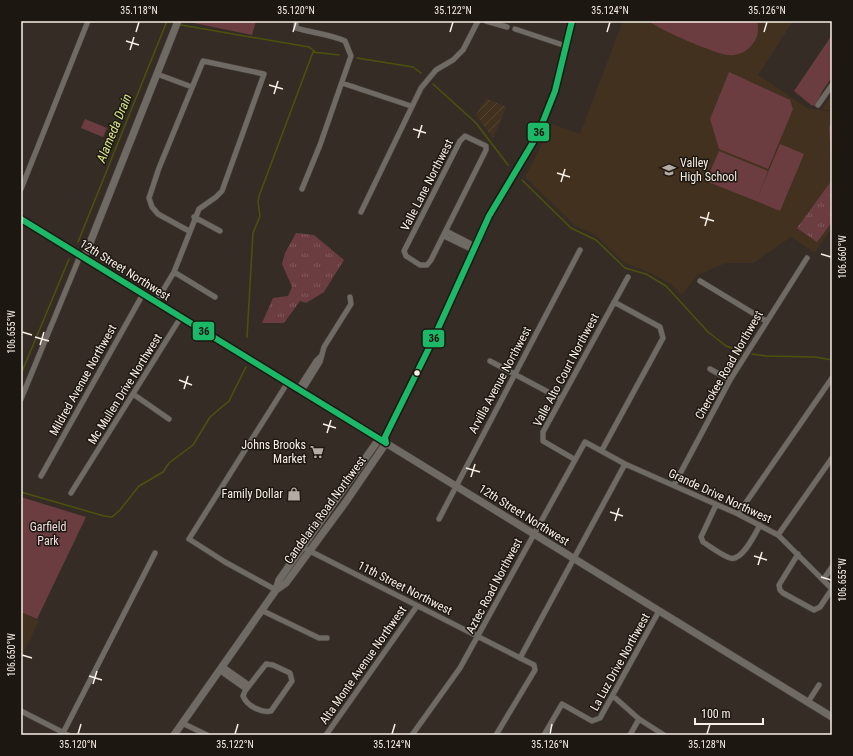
<svg xmlns="http://www.w3.org/2000/svg" width="853" height="756" font-family="'Roboto Condensed',sans-serif">
  <defs>
    <pattern id="industrial-furrows" width="10" height="10" patternUnits="userSpaceOnUse"><rect width="10" height="10" fill="#43311f"/><path d="M-1 1l2-2M0 10L10 0M9 11l2-2" fill="none" stroke="#564535"/></pattern>
    <pattern id="grass-tufts" width="24" height="20" patternUnits="userSpaceOnUse"><rect width="24" height="20" fill="#6b3d41"/><path d="M3 7l-1-3M5 7V3M7 7l1-3M15 17l-1-3M17 17v-4M19 17l1-3" fill="none" stroke="#81595c"/></pattern>
  </defs>
  <rect width="100%" height="100%" fill="#352d25"/>
  <path fill="#43311f" d="M623,21H793L758,75L807,108L832,112V228L815,253L791,237L753,263H726L697,275L682,295L671,284L653,274L625,263L596,235L574,225L525,177L552,124L580,134Z
    M832,95V111L822,109Z
    M21,612L39,621L21,658Z"/>
  <path fill="url(#industrial-furrows)" d="M486,98L506,107L493,138L476,115Z"/>
  <path fill="url(#grass-tufts)" d="M832,180V222L817,242L797,228Z
    M296,233L314,235L344,260L324,292L306,303L300,301L284,323H262L273,298L288,296L292,287L282,264L285,253Z"/>
  <path fill="#6b3d41" d="M184,21H256L252,35Z
    M649,21H757C759,28 758,36 754,42C748,51 739,56 728,55C716,54 657,29 649,21Z
    M832,35V77L823,90L815,106L811,105L794,91Z
    M729,72L790,100L793,109L768,169L719,149L710,119Z
    M85,119L107,128L103,137L81,128Z
    M832,123V173L829,127Z
    M780,144L804,154L780,211L756,201Z
    M719,151L768,171L756,201L706,181Z
    M21,497L86,517L37,619L21,612Z"/>
  <g fill="none" stroke-linecap="round" stroke-linejoin="round">
    <path stroke="#4c520c" stroke-width="1.5" d="M181,25L309,47L314,51
      M357,58L413,67L421,73
      M433,84L476,123L508,165
      M522,180L571,228L596,240L625,268L646,274L666,286L708,332L726,346L744,352
      M78,242L167,21
      M247,337L253,233L260,216L258,202L259,196L313,52L339,55
      M752,354L766,356L815,357L832,360
      M21,374L69,259
      M21,492L104,516L112,517L120,510L139,486L163,472L169,463L193,445L210,417L229,401L246,367"/>
    <g stroke="#504942" stroke-width="6">
      <path id="street" d="M296,21V28C312,33 330,34 345,41L351,56L320,145L302,189
        M486,21L507,27
        M515,29L566,46
        M157,74L192,87
        M342,83L411,106
        M818,105L832,85
        M465,136L486,146V150L431,260L427,265H420L406,256L404,251L460,141Z
        M21,189L88,21
        M361,212L421,88L436,70L453,60L463,50L478,21
        M194,217L220,231
        M446,231L475,246
        M444,236L473,250
        M174,272L215,297
        M700,281L766,321
        M156,302L174,272L199,209L216,197L222,191L264,74L203,61L159,168L149,198L152,207L158,214L189,231
        M490,361L561,399
        M710,369L730,380
        M298,389L316,361L321,356
        M302,391L320,362L324,347L351,304L350,297
        M133,394L169,419
        M21,399L80,256
        M602,450L663,338L660,327L614,302
        M574,459L543,441V432L628,277
        M41,476L143,294
        M674,485L730,380L807,258
        M71,493L181,317
        M716,505L701,537L703,542C711,547 721,555 730,558C742,562 755,534 760,525
        M738,514L832,378
        M439,519L580,250
        M778,535L832,458
        M302,547L534,665L535,670L496,735
        M798,554L779,585L780,590L783,593L814,610L820,607L832,589
        M823,580L832,567
        M276,590L225,562L189,539L288,382
        M261,610L319,638H327
        M520,658L625,464
        M266,664L273,665L290,673L292,681L271,711C261,713 247,706 243,696L245,691Z
        M222,666L249,685
        M219,670L246,689
        M613,696L639,719L664,735
        M808,702L819,685
        M21,711L68,735
        M182,723L207,735
        M62,735L155,553
        M326,735L417,606
        M412,735L460,668L585,442L625,464L738,514L778,535L832,589
        M544,735L562,704L592,721L600,718L659,611
        M630,735L639,719"/>
    </g>
    <g stroke="#504942" stroke-width="8">
      <path id="secondary" d="M21,219L832,717
        M84,258L178,21
        M276,590L286,583L345,503L386,443L385,437L431,344L489,216L538,134L555,91L572,21
        M174,735L276,590L279,580L379,439L382,438"/>
    </g>
    <use href="#street" stroke="#706a65" stroke-width="5"/>
    <use href="#secondary" stroke="#706a65" stroke-width="7"/>
    <g stroke="#1d1711" stroke-width="9">
      <path id="bus-1" d="M21,219L386,443
        M386,443L385,437L431,344L489,216L538,134L555,91L572,21"/>
    </g>
    <use href="#bus-1" stroke="#1ab867" stroke-width="6"/>
  </g>
  <path fill="none" stroke="#f8efe6" stroke-width="1.5" d="M136,32L139,22M293,32L296,22M450,32L453,22M607,32L610,22M764,32L767,22M126,41L139,45M130,50L134,37M269,85L283,89M274,94L278,81M413,129L426,133M418,138L422,125M557,173L570,177M561,182L565,169M700,217L714,221M705,226L709,212M821,254L831,257M22,332L32,335M35,337L49,341M40,345L44,332M179,380L192,385M184,389L188,376M323,424L336,428M327,433L331,420M466,468L480,472M471,477L475,464M610,512L623,516M615,521L619,508M754,556L767,560M758,565L762,552M821,577L831,580M22,655L32,658M89,676L102,680M93,684L97,671M78,734L81,724M235,734L238,724M392,734L395,724M550,734L552,724M707,734L710,724"/>
  <defs>
    <g id="school-bare" transform="scale(1.08)"><path d="M0-5L7-2L0 1L-7-2ZM-4 1L0 2.5L4 1V4Q0 6-4 4Z" fill="#b4aba2" stroke="#1d1711" stroke-width="2.5" paint-order="stroke"/></g>
    <g id="supermarket-bare" transform="scale(1.08)"><path d="M-6-5.5h2.5l.6 2H6L4.5 2H-2.5L-4.4-4H-6ZM-1.5 3.2a1.3 1.3 0 1 0 .1 0ZM3 3.2a1.3 1.3 0 1 0 .1 0Z" fill="#b4aba2" stroke="#1d1711" stroke-width="2.5" paint-order="stroke"/></g>
    <g id="shop-bare" transform="scale(1.08)"><path d="M-5-2.5h2.3a2.7 3.5 0 0 1 5.4 0H5L5.5 6h-11ZM-1.5-2.5h3a1.5 2.3 0 0 0-3 0Z" fill="#b4aba2" stroke="#1d1711" stroke-width="2.5" paint-order="stroke"/></g>
  </defs>
  <g fill-rule="evenodd">
    <use href="#school-bare" x="669" y="170"/>
    <use href="#supermarket-bare" x="317" y="452"/>
    <use href="#shop-bare" x="294" y="494"/>
  </g>
  <circle fill="#f8efe6" stroke="#1d1711" stroke-width="1.5" cx="417" cy="373" r="3.5"/>
  <g text-anchor="middle" dominant-baseline="central" stroke-width="3" stroke-linejoin="round" paint-order="stroke">
    <g font-size="12" fill="#f8efe6" stroke="#1d1711" text-anchor="end">
      <text x="680" y="163" text-anchor="start">Valley<tspan x="680" dy="14">High School</tspan></text>
      <text x="306" y="445">Johns Brooks<tspan x="306" dy="14">Market</tspan></text>
      <text x="283" y="494">Family Dollar</text>
    </g>
    <g font-size="12" fill="#f8efe6" stroke="#1d1711">
      <text transform="translate(427 185) rotate(-63)">Valle Lane Northwest</text>
      <text transform="translate(125 270) rotate(32)">12th Street Northwest</text>
      <text transform="translate(729 365) rotate(-60)">Cherokee Road Northwest</text>
      <text transform="translate(566 370) rotate(-62)">Valle Alto Court Northwest</text>
      <text transform="translate(83 380) rotate(-61)">Mildred Avenue Northwest</text>
      <text transform="translate(500 380) rotate(-62)">Arvilla Avenue Northwest</text>
      <text transform="translate(125 389) rotate(-58)">Mc Mullen Drive Northwest</text>
      <text transform="translate(720 496) rotate(25)">Grande Drive Northwest</text>
      <text transform="translate(325 510) rotate(-54)">Candelaria Road Northwest</text>
      <text transform="translate(524 515) rotate(32)">12th Street Northwest</text>
      <text transform="translate(494 586) rotate(-62)">Aztec Road Northwest</text>
      <text transform="translate(405 588) rotate(27)">11th Street Northwest</text>
      <text transform="translate(620 662) rotate(-61)">La Luz Drive Northwest</text>
      <text transform="translate(363 665) rotate(-55)">Alta Monte Avenue Northwest</text>
    </g>
    <g font-size="12" fill="#f2dcdd" stroke="#1d1711">
      <text x="48" y="527">Garfield<tspan x="48" dy="14">Park</tspan></text>
    </g>
    <g font-size="13" font-style="italic" fill="#d8e885" stroke="#1d1711">
      <text transform="translate(114 128) rotate(-68)">Alameda Drain</text>
    </g>
  </g>
  <g stroke="#1d1711" stroke-width="1.5">
    <rect x="527" y="122" width="23" height="20" rx="4" fill="#1ab867"/>
    <rect x="192" y="321" width="23" height="20" rx="4" fill="#1ab867"/>
    <rect x="422" y="329" width="23" height="19" rx="4" fill="#1ab867"/>
  </g>
  <g font-size="11" text-anchor="middle" font-weight="bold" fill="#111">
    <text x="539" y="136">36</text>
    <text x="204" y="335">36</text>
    <text x="434" y="342">36</text>
  </g>
  <rect width="853" height="756" fill="none" stroke="#1d1711" stroke-width="44"/>
  <path d="M695 718v6h68v-6" fill="none" stroke="#f8efe6" stroke-width="2"/>
  <text x="701" y="718" font-size="12" fill="#f8efe6" stroke="#1d1711" stroke-width="3" paint-order="stroke">100 m</text>
  <rect x="22" y="22" width="809" height="712" fill="none" stroke="#f8efe6" stroke-width="1.5"/>
  <g font-size="10" text-anchor="middle" fill="#f8efe6">
    <text x="139" y="14">35.118°N</text>
    <text x="296" y="14">35.120°N</text>
    <text x="453" y="14">35.122°N</text>
    <text x="610" y="14">35.124°N</text>
    <text x="767" y="14">35.126°N</text>
    <text transform="translate(842 257) rotate(-90)" y="4">106.660°W</text>
    <text transform="translate(11 332) rotate(-90)" y="4">106.655°W</text>
    <text transform="translate(842 580) rotate(-90)" y="4">106.655°W</text>
    <text transform="translate(11 655) rotate(-90)" y="4">106.650°W</text>
    <text x="78" y="748">35.120°N</text>
    <text x="235" y="748">35.122°N</text>
    <text x="392" y="748">35.124°N</text>
    <text x="550" y="748">35.126°N</text>
    <text x="707" y="748">35.128°N</text>
  </g>
</svg>
